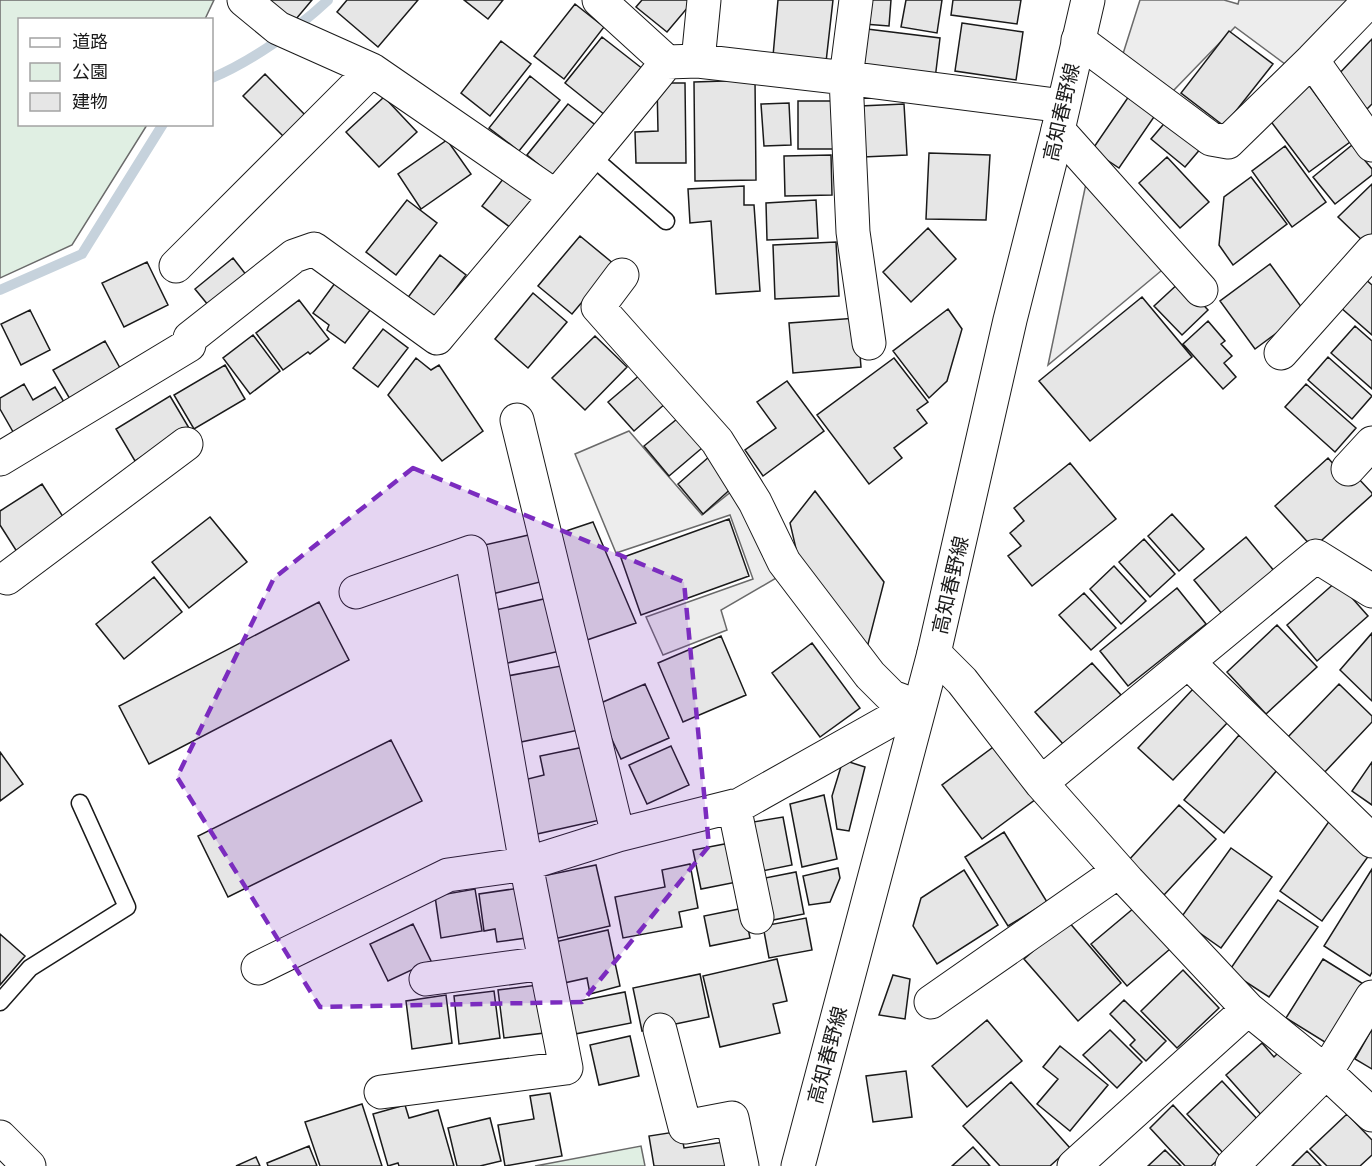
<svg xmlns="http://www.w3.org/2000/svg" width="1372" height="1166" font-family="Ubuntu,'Noto Sans JP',sans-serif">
  <rect width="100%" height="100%" fill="#fff"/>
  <path fill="#e0efe3" stroke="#6a6a6a" stroke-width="1.5" d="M0,0H214L205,19L20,20V124L147,125L72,245L0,278Z
    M641,1146L645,1166H535Z"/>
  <path fill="#ededed" stroke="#6a6a6a" stroke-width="1.5" d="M1140,0H1224L1238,4L1239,0H1356L1285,64L1235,27L1173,91L1122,57Z
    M1088,174L1167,266L1048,365Z
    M629,431L702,515L737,487L778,577L721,610L727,630L663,655L646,617L753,579L730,515L616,553L575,454Z"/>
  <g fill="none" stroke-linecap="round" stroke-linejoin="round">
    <path stroke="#c6d2dc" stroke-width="10" d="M212,78C252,61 296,30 328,0
      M0,290L82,254L163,124"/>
  </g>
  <path fill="#e6e6e6" stroke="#1a1a1a" stroke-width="1.5" d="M261,0H312L291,25Z
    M347,0H418L378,47L337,12Z
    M464,0H503L488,19Z
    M642,0H694L667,32L636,7Z
    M778,0H833L826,62L773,56Z
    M866,0H891L889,26L864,24Z
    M906,0H942L937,33L901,27Z
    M953,0H1021L1017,24L951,15Z
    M575,4L604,27L564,79L534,56Z
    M962,23L1023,32L1016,80L955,71Z
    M867,29L940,38L935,79L862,71Z
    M1229,31L1273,64L1224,126L1181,93Z
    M602,37L648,73L610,119L565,83Z
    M1372,39V104L1367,109L1335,78Z
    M501,41L531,64L490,116L461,93Z
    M265,74L308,118L286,139L243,96Z
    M530,76L560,100L519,151L489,128Z
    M755,80L756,180L695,181L694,82Z
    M657,83H685L686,163H636L635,132L658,131Z
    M1308,84L1350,142L1309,172L1266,115Z
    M1129,96L1156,114L1119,168L1092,150Z
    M384,97L417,132L379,167L346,132Z
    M798,101H837V149H798Z
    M789,103L791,145L764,146L761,104Z
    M568,104L598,127L557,179L527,155Z
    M904,104L907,155L863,157L860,106Z
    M1168,119L1202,147L1185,167L1151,139Z
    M447,140L471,174L421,209L398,174Z
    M1352,145L1372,169V175L1335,204L1313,177Z
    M1285,146L1326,202L1292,227L1252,171Z
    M929,153L990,155L986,220L926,219Z
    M831,155L832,195L785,196L784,156Z
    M1167,157L1209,202L1180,228L1139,183Z
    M507,174L539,198L515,231L482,206Z
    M1251,177L1287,224L1233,265L1219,245L1224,197Z
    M1372,184V234L1364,242L1338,217Z
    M744,186V205H754L760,291L716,294L711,221L690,223L688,189Z
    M407,200L437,223L396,275L366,252Z
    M816,200L818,238L767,240L766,203Z
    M928,228L956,259L911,302L883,272Z
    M580,236L614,264L572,314L538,286Z
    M836,242L839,296L775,299L773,245Z
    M440,255L466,275L433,319L406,300Z
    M233,258L251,281L213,311L195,289Z
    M147,262L168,305L124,327L102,283Z
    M1270,264L1305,312L1255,349L1220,301Z
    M338,279L374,305L345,343L327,330L329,325L313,313Z
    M1365,279L1372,285V335L1340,307Z
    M1181,281L1208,310L1182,335L1154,306Z
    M533,293L567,322L528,368L495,339Z
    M1142,297L1192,357L1090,441L1039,381Z
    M299,300L329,339L310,354L308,352L283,370L256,333Z
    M948,309L962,329L947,381L929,398L893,351Z
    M30,310L50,350L21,365L1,324Z
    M857,318L861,367L793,373L789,323Z
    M1208,321L1225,341L1221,344L1232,356L1224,363L1236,377L1223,389L1183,344Z
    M1355,326L1372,341V389L1331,353Z
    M383,329L408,348L378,387L353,368Z
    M253,335L280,371L250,394L223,358Z
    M595,336L627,367L585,410L552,378Z
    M105,341L125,377L74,406L53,370Z
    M1328,357L1372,396L1352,419L1308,380Z
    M416,358L431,370L439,365L483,431L442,461L388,395Z
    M894,358L928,402L917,410L927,423L894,448L902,458L869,484L817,415Z
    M225,365L245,399L194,429L174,395Z
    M641,374L666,403L634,431L608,402Z
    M787,381L824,431L763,476L745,450L776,428L757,402Z
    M24,384L33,400L55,387L67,407L16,437L0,409V398Z
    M1306,384L1356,428L1335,452L1285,407Z
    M170,396L189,428L135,461L116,429Z
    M677,419L702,448L669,476L644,446Z
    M710,456L735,485L703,514L678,484Z
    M1328,458L1351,484L1358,478L1372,493V495L1313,548L1275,506Z
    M1070,463L1116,519L1032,586L1008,556L1021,546L1010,533L1024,521L1014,508Z
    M42,484L67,523L19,555L0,525V511Z
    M815,491L884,582L867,648L800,566L790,523Z
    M1172,514L1204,549L1179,571L1148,536Z
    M210,517L247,562L189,608L152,562Z
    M729,519L749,576L641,615L621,558Z
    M593,522L636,623L587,640L557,534Z
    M533,534L544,581L492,594L480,546Z
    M1246,537L1275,572L1223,615L1194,580Z
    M1144,539L1175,574L1150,597L1119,562Z
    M1114,566L1146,601L1121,624L1090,589Z
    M154,577L182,612L124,659L96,624Z
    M1337,581L1368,616L1317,661L1287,625Z
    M1177,588L1206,624L1128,686L1100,651Z
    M1084,593L1116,628L1091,650L1059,615Z
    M548,598L560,651L503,664L491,611Z
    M319,602L349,660L149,764L119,706Z
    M1277,625L1317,667L1266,714L1227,672Z
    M1372,633V701L1340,670Z
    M721,636L746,695L683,722L658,663Z
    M812,643L860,708L820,737L772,673Z
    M1092,663L1121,695L1063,744L1035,712Z
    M566,665L579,730L516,743L502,677Z
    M645,684L669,738L621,759L596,705Z
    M1339,684L1372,716V722L1323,774L1286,739Z
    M1193,689L1228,722L1173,780L1138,748Z
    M1239,735L1278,769L1224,833L1184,800Z
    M391,740L422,801L228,897L198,836Z
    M996,745L1036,799L982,839L942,785Z
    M671,746L689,785L647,804L629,765Z
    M584,747L600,820L528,836L516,782L544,775L540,756Z
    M0,752L23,784L0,801Z
    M843,760L865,767L849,831L837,829L832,796Z
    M1372,762V805L1352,791Z
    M824,795L837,859L802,867L790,804Z
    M1179,805L1216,839L1164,895L1128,861Z
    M783,817L792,865L762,871L753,822Z
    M1330,820L1372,851L1322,921L1280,891Z
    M1004,832L1047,902L1008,926L965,857Z
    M735,842L742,881L701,889L693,850Z
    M1231,848L1272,877L1221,948L1180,919Z
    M690,864L698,908L679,912L682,927L623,938L615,897L665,887L662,870Z
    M596,865L610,926L545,941L543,876Z
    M838,868L840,878L830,902L809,905L803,876Z
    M1372,869V972L1370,976L1324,946Z
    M964,870L998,925L937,964L913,926L921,898Z
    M796,872L804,914L773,920L765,878Z
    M526,887L533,937L497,942L495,929L484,931L479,894Z
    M475,889L482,931L441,938L435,896Z
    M1278,900L1318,927L1269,997L1229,971Z
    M744,908L750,938L710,946L704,916Z
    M1134,908L1170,949L1127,986L1091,944Z
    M806,918L812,950L769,958L763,926Z
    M1068,921L1121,983L1078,1021L1024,959Z
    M413,924L431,961L388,981L370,944Z
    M608,930L620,986L590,994L587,978L555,985L546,944Z
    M0,934L25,956L0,985Z
    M777,959L787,1001L773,1004L780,1033L720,1047L703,976Z
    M1323,959L1365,985L1328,1044L1286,1018Z
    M1183,970L1219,1008L1177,1048L1141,1011Z
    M700,974L709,1017L642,1031L633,988Z
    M893,975L910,979L905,1019L879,1015Z
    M538,985L544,1033L504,1038L498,990Z
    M494,991L500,1038L459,1044L454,996Z
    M625,992L631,1023L570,1035L564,1004Z
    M446,995L452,1043L412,1049L406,1001Z
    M1124,1000L1166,1041L1146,1061L1130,1045L1135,1040L1110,1014Z
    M987,1020L1022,1061L967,1107L932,1066Z
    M1372,1029V1069L1355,1059Z
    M1110,1030L1142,1062L1117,1088L1083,1055Z
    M630,1036L639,1076L599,1085L590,1045Z
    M1262,1043L1274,1057L1282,1049L1307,1076L1263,1117L1226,1075Z
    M1060,1046L1108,1085L1070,1131L1037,1104L1058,1079L1043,1067Z
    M906,1071L912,1117L873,1122L866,1076Z
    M1222,1081L1260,1122L1225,1155L1187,1114Z
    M1011,1082L1070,1148L1050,1166H1000L963,1126Z
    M550,1093L562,1156L505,1166L498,1125L534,1119L530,1096Z
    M362,1104L382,1166H320L305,1122Z
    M405,1105L409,1118L438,1110L454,1166H399L398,1163L388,1166L373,1114Z
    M1173,1105L1221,1157L1211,1166H1185L1150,1128Z
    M1347,1114L1372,1140V1155L1360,1166H1327L1310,1149Z
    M490,1118L501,1161L480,1166H457L448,1128Z
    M681,1131L684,1148L731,1141L735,1166H654L649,1136Z
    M309,1146L317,1166H268L267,1163Z
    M973,1147L990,1166H952Z
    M1165,1150L1181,1166H1148Z
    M1307,1151L1321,1166H1292Z
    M256,1157L260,1166H236Z"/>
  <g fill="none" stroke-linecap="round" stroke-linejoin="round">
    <g stroke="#1a1a1a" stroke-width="19">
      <path id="service" d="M591,156L666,221
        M0,1002L30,968L127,907L80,803"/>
    </g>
    <g stroke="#1a1a1a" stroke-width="35">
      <path id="minor" d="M244,0L278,28L372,70
        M599,0L667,62
        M856,0L846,78L853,232L869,343
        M1078,40L1211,139L1228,142L1312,60L1370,0
        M1312,60L1372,145
        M698,61L704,0
        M1058,130L1201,290
        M176,266L372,70L555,196
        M1281,353L1372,251
        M517,420L618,835
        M0,459L189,345L190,338L294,256L314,249L437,338C514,246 592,155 667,62L698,61L846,78L1063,106
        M1348,469L1372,443
        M7,578L186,444
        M356,592L471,552L526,864L566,1068L381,1092
        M934,653L962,681L1041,783L1128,881L1248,1009L1326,1072L1372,1115
        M1188,662L1372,841
        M1041,783L1316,556L1372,591
        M734,806L757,917
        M258,968L448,875L526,864L618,835L734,806L736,807L889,721L919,707L892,697L870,675L784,562L755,502L717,441L598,307L622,275
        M426,979L545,963
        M931,1002L1119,871
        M660,1030L685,1127L732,1118L742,1166
        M0,1137L29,1166
        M1074,1166L1248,1009
        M1232,1166L1326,1072L1372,997"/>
    </g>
    <g stroke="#1a1a1a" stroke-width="35">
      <path id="primary" d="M798,1166L934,653L1010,320L1058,130L1088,0"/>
    </g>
    <use href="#service" stroke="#fff" stroke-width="16"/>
    <use href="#minor" stroke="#fff" stroke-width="33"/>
    <use href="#primary" stroke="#fff" stroke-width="33"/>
  </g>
  <path fill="#7b2cbf" fill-opacity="0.2" stroke="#7b2cbf" stroke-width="4.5" stroke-dasharray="12 8" stroke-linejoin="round" d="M413,468L684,582L709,846L582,1002L320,1007L177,777L274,578Z"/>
  <g text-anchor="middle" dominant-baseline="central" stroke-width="4.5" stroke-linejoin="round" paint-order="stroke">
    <g font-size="20" fill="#1a1a1a" stroke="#fff">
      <text transform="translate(1061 112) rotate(-77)">高知春野線</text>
      <text transform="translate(950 585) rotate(-77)">高知春野線</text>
      <text transform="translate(827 1055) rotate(-75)">高知春野線</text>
    </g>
  </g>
  <rect x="18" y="18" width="195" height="108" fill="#ffffff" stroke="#a3a3a3" stroke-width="1.5"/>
  <rect x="30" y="38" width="30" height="9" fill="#ffffff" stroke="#a3a3a3" stroke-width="1.5"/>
  <text x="72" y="48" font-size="18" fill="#1a1a1a">道路</text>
  <rect x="30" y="63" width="30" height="18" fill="#e0efe3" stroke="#a3a3a3" stroke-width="1.5"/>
  <text x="72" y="78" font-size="18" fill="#1a1a1a">公園</text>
  <rect x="30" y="93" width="30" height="18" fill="#e6e6e6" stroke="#a3a3a3" stroke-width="1.5"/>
  <text x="72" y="108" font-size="18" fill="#1a1a1a">建物</text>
</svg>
